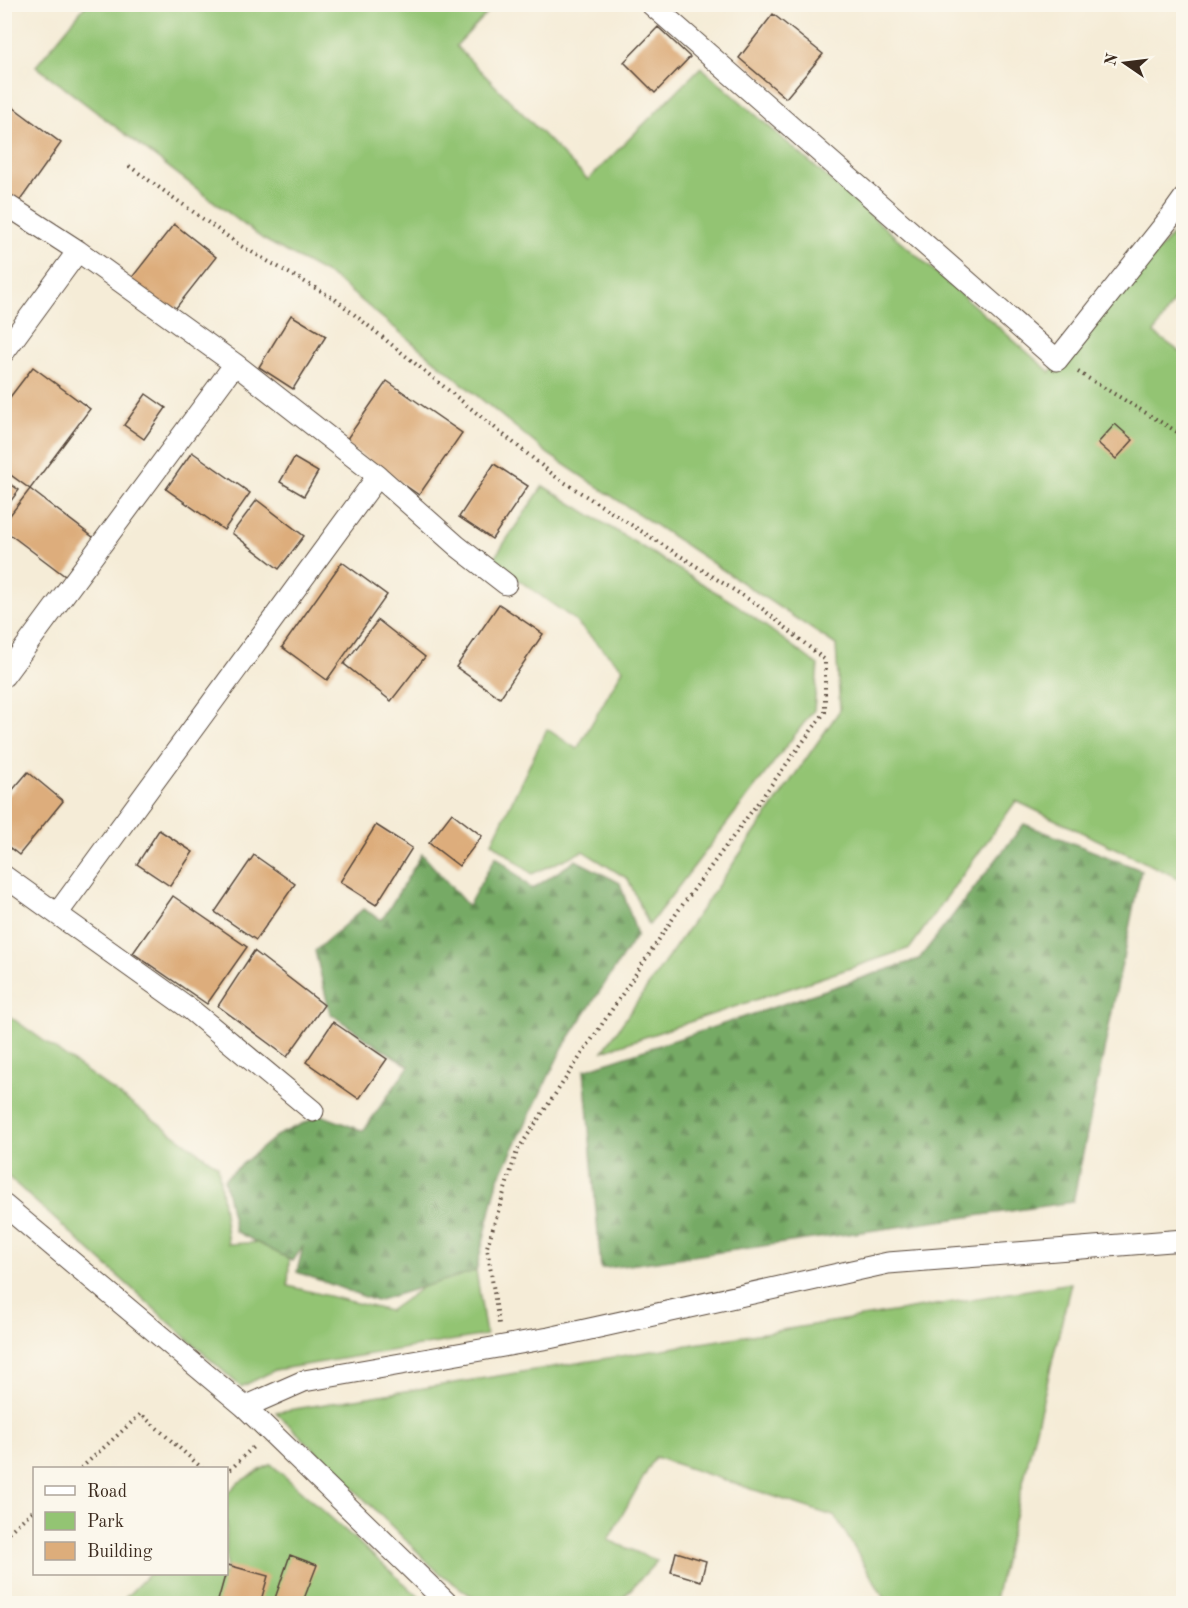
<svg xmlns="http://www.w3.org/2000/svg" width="1188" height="1608" font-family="'Old Standard TT',serif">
  <defs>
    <pattern id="forest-firs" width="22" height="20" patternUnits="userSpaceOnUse" patternTransform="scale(1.5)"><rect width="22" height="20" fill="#76aa65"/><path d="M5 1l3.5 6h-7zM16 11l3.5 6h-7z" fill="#628b53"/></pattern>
  </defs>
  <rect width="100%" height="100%" fill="#fbf7ec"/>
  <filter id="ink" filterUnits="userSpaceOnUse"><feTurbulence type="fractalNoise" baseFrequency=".0167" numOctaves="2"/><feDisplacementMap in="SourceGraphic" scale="12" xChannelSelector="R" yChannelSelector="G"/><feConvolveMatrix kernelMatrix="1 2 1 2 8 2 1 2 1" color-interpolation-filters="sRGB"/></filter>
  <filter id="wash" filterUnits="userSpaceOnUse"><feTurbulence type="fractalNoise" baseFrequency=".008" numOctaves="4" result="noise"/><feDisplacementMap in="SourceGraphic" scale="24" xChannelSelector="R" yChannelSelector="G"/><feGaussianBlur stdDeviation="1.35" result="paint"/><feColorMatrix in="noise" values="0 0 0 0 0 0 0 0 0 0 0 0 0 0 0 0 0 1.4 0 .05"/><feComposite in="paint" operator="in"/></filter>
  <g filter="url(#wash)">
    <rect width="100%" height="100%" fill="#f5ecd7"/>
    <path fill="#93c473" stroke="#677748" stroke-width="1.5" d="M86,5H495L456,46L588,180L701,67L1050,372L1173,234L1183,247V286L1154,333L1183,354L1184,872L1182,880L1016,801L910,948L603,1051L840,710L836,645L548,454L334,278L263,239L36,66Z
      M543,486L737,605L818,665L814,710L649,925L628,879L583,851L532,874L492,842L547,729L577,749L623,669L572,618L492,561Z
      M5,1013L218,1166L228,1244L290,1241L288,1286L389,1311L473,1251L486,1335L275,1370L241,1387L5,1174Z
      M1071,1283L994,1603H887L836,1517L655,1457L608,1540L657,1561L618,1603H481L438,1572L276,1412Z
      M271,1464L426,1603L119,1604L149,1574H226L227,1494L239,1482Z"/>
    <path fill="url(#forest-firs)" stroke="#586a42" stroke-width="1.5" d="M1024,824L1141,870L1073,1202L601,1269L584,1070L919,959Z
      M422,854L468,906L496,856L532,889L576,860L620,883L637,935L563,1047L498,1180L476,1271L376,1301L297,1272L303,1246L293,1261L235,1231L224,1179L276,1136L321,1115L363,1131L409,1066L368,1040L330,1013L315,951L363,909L382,920Z"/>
    <g id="blocks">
      <path fill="#ddad7b" d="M773,14L823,54L786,98L739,58Z
        M658,27L690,57L655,93L624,62Z
        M6,102L61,143L19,202L4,191Z
        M174,224L216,257L172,313L130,280Z
        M291,315L326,336L293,389L259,367Z
        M33,367L90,409L30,489L4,470V405Z
        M387,381L462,433L419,495L344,443Z
        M146,394L166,408L144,439L124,425Z
        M1115,424L1133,440L1116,459L1098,443Z
        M192,452L250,493L224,530L166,489Z
        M294,458L318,472L304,496L280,482Z
        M494,464L528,486L492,539L459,517Z
        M4,480L19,490L4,510Z
        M30,489L94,538L65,576L4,530V523Z
        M257,500L304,536L279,569L232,533Z
        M342,562L387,595L327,680L282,647Z
        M499,604L543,634L500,698L456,667Z
        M378,620L425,657L391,701L344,664Z
        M28,772L63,801L19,855L4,843V800Z
        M452,813L482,836L459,866L429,843Z
        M376,825L412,848L376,905L340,882Z
        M159,830L193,852L170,886L137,864Z
        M254,855L295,884L256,940L215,912Z
        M173,896L247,947L207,1004L133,953Z
        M254,951L324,1005L287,1057L218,1006Z
        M333,1022L387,1059L359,1099L306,1062Z
        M676,1552L706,1561L701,1581L671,1572Z
        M290,1555L317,1565L302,1604H273Z
        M228,1565L268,1576L260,1604H217Z"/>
    </g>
  </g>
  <g filter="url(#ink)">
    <use href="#blocks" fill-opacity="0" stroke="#57473a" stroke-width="1.5"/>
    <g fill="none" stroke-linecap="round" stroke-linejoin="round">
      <g stroke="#57473a" stroke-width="23">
        <path id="street" d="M651,4L1057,360L1169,219L1184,198
          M4,203L78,251L4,352
          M378,476L457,546L506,584
          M4,676L235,364
          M4,876L57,914L378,476L235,364L78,251
          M57,914L190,1009L313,1111
          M4,1205L245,1407L448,1604
          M245,1407L304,1381L549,1338L888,1263L1184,1240"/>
      </g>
      <path stroke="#57473a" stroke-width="4" stroke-dasharray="1.5 4.5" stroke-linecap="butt" d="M129,166L241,246L335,299L556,477L759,606L825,660V712L678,911L517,1151L487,1247L499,1324
        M1078,372L1184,436
        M81,1468L141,1414L202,1468
        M226,1474L253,1447
        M4,1536L34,1510"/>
      <use href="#street" stroke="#fff" stroke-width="21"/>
    </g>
  </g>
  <rect width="1188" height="1608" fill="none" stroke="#fbf7ec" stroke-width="24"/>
  <rect x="33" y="1467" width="195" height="108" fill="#fbf7ec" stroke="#aea59a" stroke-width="1.5"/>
  <rect x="45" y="1486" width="30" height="9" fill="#ffffff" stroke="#aea59a" stroke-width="1.5"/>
  <text x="87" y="1497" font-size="18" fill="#3b2a1e">Road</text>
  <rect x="45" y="1512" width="30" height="18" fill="#93c473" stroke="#aea59a" stroke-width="1.5"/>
  <text x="87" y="1527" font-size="18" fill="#3b2a1e">Park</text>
  <rect x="45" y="1542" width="30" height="18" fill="#ddad7b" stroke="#aea59a" stroke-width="1.5"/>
  <text x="87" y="1557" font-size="18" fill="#3b2a1e">Building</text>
  <g transform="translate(1125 63) rotate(284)" stroke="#fbf7ec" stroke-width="4.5" paint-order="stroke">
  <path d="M0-4.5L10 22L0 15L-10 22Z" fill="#3b2a1e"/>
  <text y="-9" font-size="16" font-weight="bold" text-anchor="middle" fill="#3b2a1e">N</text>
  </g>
</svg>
